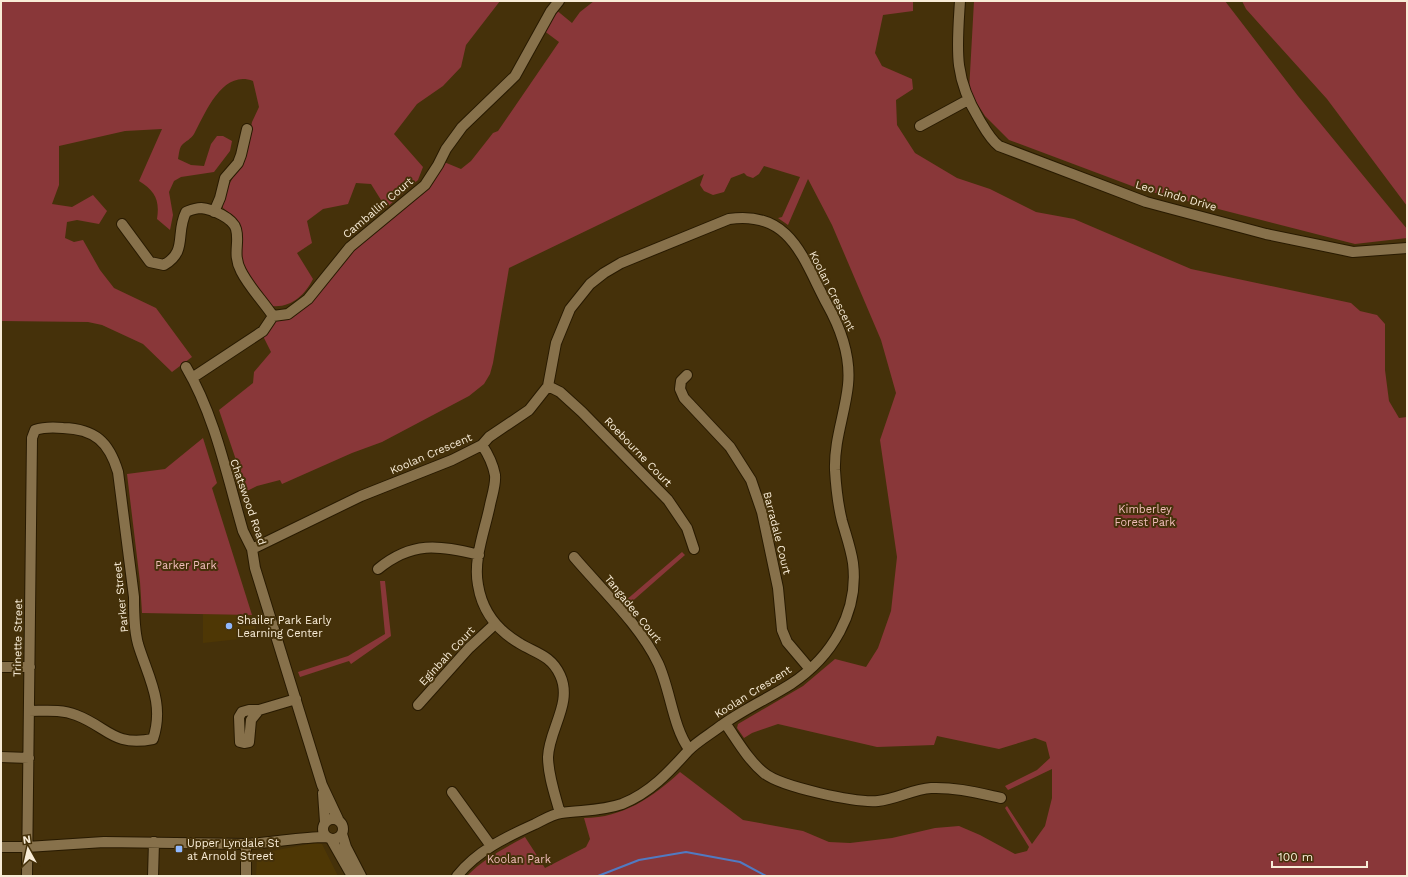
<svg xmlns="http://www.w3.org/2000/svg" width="1408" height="877" font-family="'Work Sans',sans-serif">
  <rect width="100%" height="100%" fill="#45310a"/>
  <path fill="#4e3705" d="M203,614L252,615L258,637L203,643Z
    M315,843L322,844L338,876H256L257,858L261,853Z"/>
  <path fill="#893739" d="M1,1H500L466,45L461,67L443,86L417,104L394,134L423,167L418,180L386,208L371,184L356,183L348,204L323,209L307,221L312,243L297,253L313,279C305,295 291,308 272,306L260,293L241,264L235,217L223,208L222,203L227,189L234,175L240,169L246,153L252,122L259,107L253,81C222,69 205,114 194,134C191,139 186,141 182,145C179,148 179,155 178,159L191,165L204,166L211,144L217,136H223L232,141L230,151L214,172L181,177L174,181L169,192L173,215L170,230L157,219C160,200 155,191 139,181L162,129L125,131L59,146V185L52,204L72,207L93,195L107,211L99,224L77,220L67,222L65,238L74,242L83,240L100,270L114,288L156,308L192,357L172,372L143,344L102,325L88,322L1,321Z
    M594,1H913V11L883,15L875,53L882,66L912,79L913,89L896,100L897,125L915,153L957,178L990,189L1036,212L1074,219L1191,269L1351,303L1360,311L1377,315L1385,324V370L1389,401L1399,418L1407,417V876H467C483,859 505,848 525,837L545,868L586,847L590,839L584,818C623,818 653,797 680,772L743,820L803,831L829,842L850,843L892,838L935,828L959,826L980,835L1015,854L1027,851L1029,847L1005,808L1007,806L1032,844L1045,826L1052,798V769L1008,790L1005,786L1037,770L1050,758L1046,742L1035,738L999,749L937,736L934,745L877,747L778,724L752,733L744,738L737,728L738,724L803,686L835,659L866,667L878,648L891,611L897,557L880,440L896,393L881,340L832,225L808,179L788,225L778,218L782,217L800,177L764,166L759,174L753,178L747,176L744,173L731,178L724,192L713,195L704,191L700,185L704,174L509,268L493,363L490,374L484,384L469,396L382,442L352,453L282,484L280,480L257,486L247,491L246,490L242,491L235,473V457L219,410L253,383L254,372L271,352L262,334L276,319H284L346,256L444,162L461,169L471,161L493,133L498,131L559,42L543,30L555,9L572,23L580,12Z
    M974,1H1225L1298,96L1407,229V238L1355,244L1140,189L1009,140L985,116L969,91Z
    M1242,1H1407V206L1327,99L1246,9Z
    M203,438L217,483L212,488L252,615L142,613L140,582L127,474L165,469Z
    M682,552L685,555L628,605L625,601Z
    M380,581H385L391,636L351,664L349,661L300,677L298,672L348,656L385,634Z"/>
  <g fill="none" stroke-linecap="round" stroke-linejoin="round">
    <path stroke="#517ac2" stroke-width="2" d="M598,876L639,860L686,852L740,862L766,876"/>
    <g stroke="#281a00" stroke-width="12">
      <path id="minor" d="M960,1C957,49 953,76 979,119C985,129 990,139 999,146L1146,202L1266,234L1353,252L1407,248
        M920,126L968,100
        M214,212L220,198L225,178L238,163L241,155L247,129
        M122,224L150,262L164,265C188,251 175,234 186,212C191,210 195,208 201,208C212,209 233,218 236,229C240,243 232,254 241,271C249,287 263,301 273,316
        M186,367C215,416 227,476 243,531L252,549L255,568L322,785L338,819
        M687,375L681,381L680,389L684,398L730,447L751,480L762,512L778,588L782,630L787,642L809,668
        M192,378L263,331L273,316L288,314L308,299L350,247L425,185L438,165L446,149L462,127L515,76L551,11L559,1
        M548,386L560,392L582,412L668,500L687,528L694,549
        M482,445C488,454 493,464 495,475C496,485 492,495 490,505C485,530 473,559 478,585C482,610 497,630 519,643C535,653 551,655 560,675C573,703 549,729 548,757C548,775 555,795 560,813
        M252,549L361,496L452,460L482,445L489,437L529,410L548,386L556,343L570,309L590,284L604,273L621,263L729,219C791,210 803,259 827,304C841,329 851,356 848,385C845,414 834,440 835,470C836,487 838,505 842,521C846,535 851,549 853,563C859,612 832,657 791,684C769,698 744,709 722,725C712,733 696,742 688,751C669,772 650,793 622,804C602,811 582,810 561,813C553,814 543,820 535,824C506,837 477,851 457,876
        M574,557C601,589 640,625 658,663C670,688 673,728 689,749
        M378,569C412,541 438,545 479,555
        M1,667H30
        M418,705L469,648L495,624
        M259,710L251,720L249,742L244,743L240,742L239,717L242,712L249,710H259L296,699
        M725,723C737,740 748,760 764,773C781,787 856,803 878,801C897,799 913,789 931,788C955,787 978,793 1001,798
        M1,757L29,758
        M452,792L491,846
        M323,793L325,822
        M323 829a10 10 0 1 1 20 0a10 10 0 1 1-20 0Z
        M342,834L346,847L361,876
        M331,839L352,876
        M246,844V876
        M1,847H27L104,842L246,844C273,843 299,837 326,837
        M27,876L32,438L35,430C44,427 53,427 63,428C95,429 109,442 118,472L134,597C134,613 134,629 138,644C148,677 165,703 153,739C113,747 108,727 76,715C61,709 45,711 29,711
        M153,876L154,842"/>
    </g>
    <use href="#minor" stroke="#87714b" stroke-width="10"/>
  </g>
  <g fill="#90b8fd" stroke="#45310a" stroke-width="1.5">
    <circle cx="229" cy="626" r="4"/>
    <rect x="175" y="845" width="8" height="8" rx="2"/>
  </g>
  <g text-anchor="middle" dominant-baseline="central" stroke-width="4" stroke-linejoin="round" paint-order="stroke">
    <g font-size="11" fill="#f8ecd7" stroke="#45310a">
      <text transform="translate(1176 196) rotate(16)">Leo Lindo Drive</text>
      <text transform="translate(378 208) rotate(-40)">Camballin Court</text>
      <text transform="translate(832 291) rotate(63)">Koolan Crescent</text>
      <text transform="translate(638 452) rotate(46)">Roebourne Court</text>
      <text transform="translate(431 454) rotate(-23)">Koolan Crescent</text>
      <text transform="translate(248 502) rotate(71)">Chatswood Road</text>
      <text transform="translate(777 533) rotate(76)">Barradale Court</text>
      <text transform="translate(121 597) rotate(-96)">Parker Street</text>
      <text transform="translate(633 609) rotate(51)">Tangadee Court</text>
      <text transform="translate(18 638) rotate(-89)">Trinette Street</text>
      <text transform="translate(447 656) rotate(-47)">Eginbah Court</text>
      <text transform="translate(753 692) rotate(-32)">Koolan Crescent</text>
    </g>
    <g font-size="11" fill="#f0bdba" stroke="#45310a">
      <text x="1145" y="509">Kimberley<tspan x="1145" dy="13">Forest Park</tspan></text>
      <text x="186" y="565">Parker Park</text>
      <text x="519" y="859">Koolan Park</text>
    </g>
    <g font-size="11" fill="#f8ecd7" stroke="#45310a" text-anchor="start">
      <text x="237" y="620">Shailer Park Early<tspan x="237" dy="13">Learning Center</tspan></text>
      <text x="187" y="843">Upper Lyndale St<tspan x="187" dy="13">at Arnold Street</tspan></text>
    </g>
  </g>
  <rect width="1408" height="877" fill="none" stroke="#f8ecd7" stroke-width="4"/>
  <g transform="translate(28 849) rotate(352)" stroke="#45310a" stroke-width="3" paint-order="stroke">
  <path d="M0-3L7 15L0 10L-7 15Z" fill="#f8ecd7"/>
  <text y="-6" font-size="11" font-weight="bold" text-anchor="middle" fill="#f8ecd7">N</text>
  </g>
  <path d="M1272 861v6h95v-6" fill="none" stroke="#f8ecd7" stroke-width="2"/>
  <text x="1278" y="861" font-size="12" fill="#f8ecd7" stroke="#45310a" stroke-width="3" paint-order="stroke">100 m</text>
</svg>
